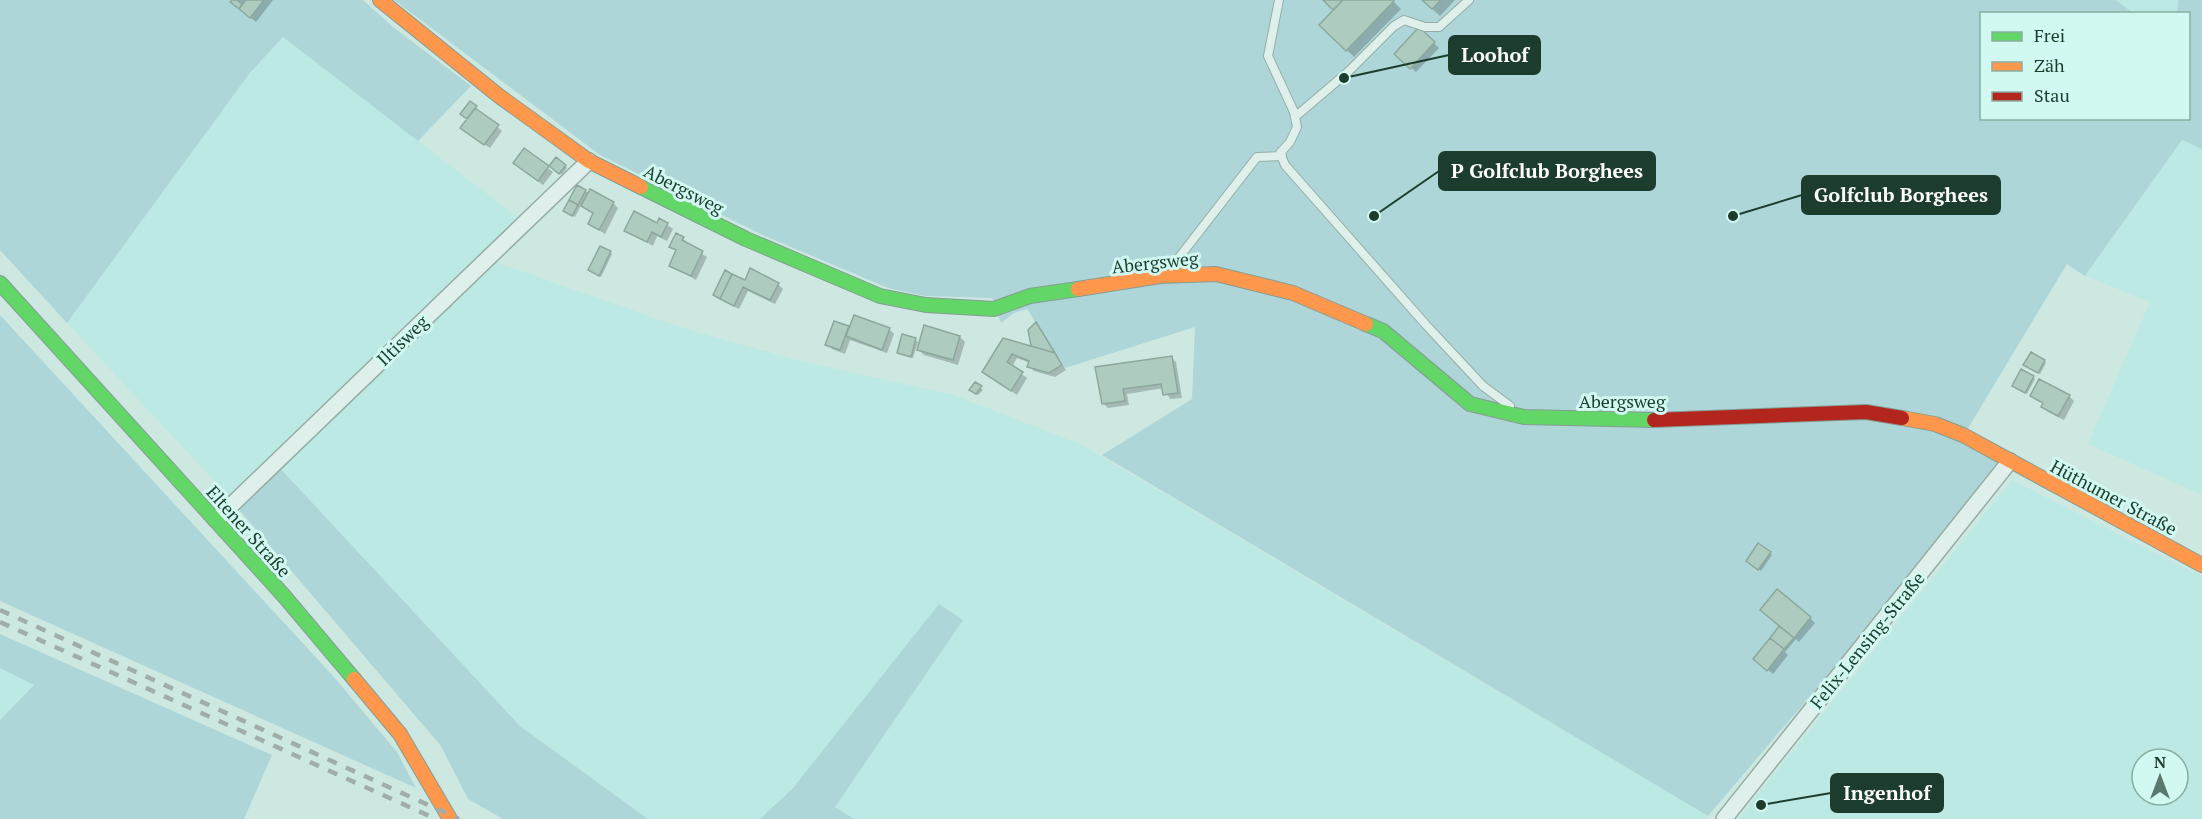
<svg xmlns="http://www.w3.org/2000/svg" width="2202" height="819" font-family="'PT Serif',serif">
  <rect width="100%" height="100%" fill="#cde8e1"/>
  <path fill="#bce9e3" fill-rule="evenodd" d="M2116,0H2178L2177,14L2133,13Z
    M283,37L521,220L232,500L67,323L249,74Z
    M2182,140L2202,149V495L2088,444L2150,302L2086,276Z
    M492,261L683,328L796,360L954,395L1082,445L1708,816L1706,819H854L835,807L963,620L760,819H648L520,726L278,466Z
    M2012,480L2202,576V819H1738ZM2142,759H2178V795H2142Z
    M0,668L34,684L0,720Z"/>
  <path fill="#aed6d9" d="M0,0H363L393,27L471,86L418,141L283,37L249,74L67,323L0,250Z
    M394,0H2116L2133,13L1982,14V118H2188V14L2177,13L2178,0H2202V149L2182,140L2085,276L2067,264L1964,435L2010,461L1708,816L1102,455L1192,399L1195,327L1065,368L1027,309L1014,313L1001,323L992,298L925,296L888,288L765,236L600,155Z
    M0,315L334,677L397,752L416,788L0,601Z
    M278,466L520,726L648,819H503L468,799L441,746L235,505Z
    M939,604L963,620L835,807L854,819H760L793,788Z
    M0,634L272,755L244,819H0V720L34,685L0,668Z"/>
  <path fill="#0003" d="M234,0H273L256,22L232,2Z
    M1325,0H1392L1401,9L1354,57L1321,25L1335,10Z
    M1423,0H1455L1440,16Z
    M1419,29L1439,48L1416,72L1396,54Z
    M470,103L502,131L490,148L467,133Z
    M524,150L553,172L543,185L520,168Z
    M565,166L567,168L562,175L551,167Z
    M585,191L613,203L618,208L605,234L589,224L594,214L581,205L575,217L565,211Z
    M660,220L673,229L667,241L657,236L653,246L626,230L658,225Z
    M683,238L687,245L707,257L696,280L671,265L676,251L671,246Z
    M610,252L612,254L601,277L592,272Z
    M745,282L778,284L783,289L775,304L748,291L739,309L727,303L724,300Z
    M835,323L850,329H889L894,334L887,353L850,340L845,354L832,349L827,344Z
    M1036,324L1066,370L1055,377L1034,371L1029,366L1030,363L1017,358L1012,367L1027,378L1017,395L983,372L1004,340L1033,348L1030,330Z
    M960,337L965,342L958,365L924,355L919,350Z
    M915,340L918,342L913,358L898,353Z
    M1171,357L1176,362L1182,398L1170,399L1164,388L1127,394L1129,405L1108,408L1103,403L1097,369Z
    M2044,361L2046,363L2040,374L2025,365Z
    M2033,377L2035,379L2027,394L2014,386Z
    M976,384L983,390L978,395L973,392Z
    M2032,395L2069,396L2074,401L2064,420L2048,412L2043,407L2044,404Z
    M1770,553L1772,555L1761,571L1750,563Z
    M1810,618L1815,623L1799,642L1796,639L1785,652L1788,655L1773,674L1755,659L1781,627Z"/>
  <path fill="#adccbf" stroke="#8ca89c" stroke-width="1.5" d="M232,0H237L242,4L239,9L230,2Z
    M246,0H264L250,18L239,9Z
    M1323,0H1343L1333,10Z
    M1343,0H1394V1L1346,51L1319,25Z
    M1422,0H1441L1432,9Z
    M1419,27L1435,42L1410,69L1394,54Z
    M470,101L477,106L467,119L460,114Z
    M475,108L499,125L484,145L460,128Z
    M524,148L549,166L538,181L513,163Z
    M556,157L566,165L559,174L549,166Z
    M577,185L586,190L578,205L569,200Z
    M590,189L614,202L599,230L588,224L593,213L581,206Z
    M569,200L578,205L572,216L563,211Z
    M634,211L657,223L659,218L668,223L661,237L652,232L647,242L624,231Z
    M676,233L684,237L682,240L703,251L691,276L669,266L676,250L669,247Z
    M600,246L611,251L599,276L588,270Z
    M750,268L779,283L770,300L743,287L734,306L720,299L732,274L745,280Z
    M725,270L732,274L720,299L713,295Z
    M854,315L890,328L882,350L846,336Z
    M834,321L849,326L840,350L825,345Z
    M1036,322L1055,353L1031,346L1028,330Z
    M924,325L960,336L953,360L917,350Z
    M902,334L916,338L911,357L897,353Z
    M1003,338L1055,353L1062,365L1049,373L1027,367L1029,361L1012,354L1007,362L1023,372L1011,391L982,372Z
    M2031,352L2045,360L2038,373L2023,365Z
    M1172,356L1178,393L1163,395L1161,384L1123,389L1125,401L1102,404L1095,367Z
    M2021,369L2034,376L2025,393L2012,386Z
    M2039,379L2070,395L2058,416L2041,407L2043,403L2030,396Z
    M975,382L982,386L976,394L969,390Z
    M1758,543L1771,552L1758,570L1746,561Z
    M1777,589L1811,617L1794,638L1760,610Z
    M1779,626L1794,638L1784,649L1770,638Z
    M1770,638L1784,649L1767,671L1753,659Z"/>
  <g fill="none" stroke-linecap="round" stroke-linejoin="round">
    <g stroke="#96ada5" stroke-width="10">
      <path id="lane" d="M1279,0L1268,56L1294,112L1297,127L1290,142L1280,153L1285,165L1427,326L1483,386L1510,406
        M1295,117L1349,71L1394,26L1404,20L1425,27H1439L1469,0
        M1167,273L1257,157L1282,156"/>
    </g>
    <g stroke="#96ada5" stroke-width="18">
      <path id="street" d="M216,520L589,161
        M1724,819L2010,461"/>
    </g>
    <g stroke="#869d95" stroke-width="16">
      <path id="fast" d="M641,187L746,239L880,296L926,305L994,309L1030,296L1078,289
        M0,283L284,596L354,679
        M1366,324L1383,331L1470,404L1524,417L1654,420"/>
    </g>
    <g stroke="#869d95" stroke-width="16">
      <path id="slow" d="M380,0L499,96L589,161L641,187
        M1078,289L1160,276L1216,274L1293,293L1366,324
        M1902,418L1935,424L1963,435L2202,565
        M354,679L400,734L450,819"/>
    </g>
    <g stroke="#869d95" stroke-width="16">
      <path id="jam" d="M1654,420L1866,412L1902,418"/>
    </g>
    <use href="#lane" stroke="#dfefeb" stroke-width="8"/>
    <use href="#street" stroke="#dfefeb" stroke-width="15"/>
    <use href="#fast" stroke="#63d668" stroke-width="14"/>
    <use href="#slow" stroke="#ff974d" stroke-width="14"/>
    <use href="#jam" stroke="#b3261e" stroke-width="14"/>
    <path stroke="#a0aeaa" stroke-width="4.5" stroke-dasharray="10 10" stroke-linecap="butt" d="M0,610L459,819
      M0,622L436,819"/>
  </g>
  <g text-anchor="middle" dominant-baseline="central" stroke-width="6" stroke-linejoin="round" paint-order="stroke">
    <g font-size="18" fill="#1c3d2e" stroke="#d2f9f1">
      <text transform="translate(684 189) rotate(27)">Abergsweg</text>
      <text transform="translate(1155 262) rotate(-6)">Abergsweg</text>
      <text transform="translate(402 340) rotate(-44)">Iltisweg</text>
      <text x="1622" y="401">Abergsweg</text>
      <text transform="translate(2114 497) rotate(28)">Hüthumer Straße</text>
      <text transform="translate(249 531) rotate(48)">Eltener Straße</text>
      <text transform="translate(1867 640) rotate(-51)">Felix-Lensing-Straße</text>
    </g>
  </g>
  <path fill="none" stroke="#1c3d2e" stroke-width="2" d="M1344 78L1449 55M1374 216L1439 171M1733 216L1802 195M1761 805L1831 793"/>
  <g fill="#1c3d2e" stroke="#d2f9f1" stroke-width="2">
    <circle cx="1344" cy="78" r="6"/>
    <circle cx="1374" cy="216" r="6"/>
    <circle cx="1733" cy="216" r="6"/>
    <circle cx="1761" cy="805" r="6"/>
  </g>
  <g fill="#1c3d2e" stroke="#1c3d2e" stroke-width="2">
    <rect x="1449" y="36" width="91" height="38" rx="6"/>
    <rect x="1439" y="152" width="216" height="38" rx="6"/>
    <rect x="1802" y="176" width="198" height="38" rx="6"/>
    <rect x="1831" y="774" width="112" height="38" rx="6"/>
  </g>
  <g font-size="20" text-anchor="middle" font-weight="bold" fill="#fff">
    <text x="1495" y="62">Loohof</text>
    <text x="1547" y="178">P Golfclub Borghees</text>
    <text x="1901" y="202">Golfclub Borghees</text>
    <text x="1887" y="800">Ingenhof</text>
  </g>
  <rect x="1980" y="12" width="210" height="108" fill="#d2f9f1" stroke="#89aea3" stroke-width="1.5"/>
  <rect x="1992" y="32" width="30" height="9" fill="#63d668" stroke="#89aea3" stroke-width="1.5"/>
  <text x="2034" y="42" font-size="18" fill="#1c3d2e">Frei</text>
  <rect x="1992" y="62" width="30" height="9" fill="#ff974d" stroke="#89aea3" stroke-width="1.5"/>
  <text x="2034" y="72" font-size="18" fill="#1c3d2e">Zäh</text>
  <rect x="1992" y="92" width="30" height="9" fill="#b3261e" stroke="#89aea3" stroke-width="1.5"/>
  <text x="2034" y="102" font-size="18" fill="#1c3d2e">Stau</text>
  <g transform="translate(2160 777)"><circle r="28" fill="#d2f9f1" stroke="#89aea3" stroke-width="1.5"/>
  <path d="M0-4.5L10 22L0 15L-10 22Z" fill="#5a796d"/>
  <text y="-9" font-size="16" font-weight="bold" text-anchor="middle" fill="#1c3d2e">N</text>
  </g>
</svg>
